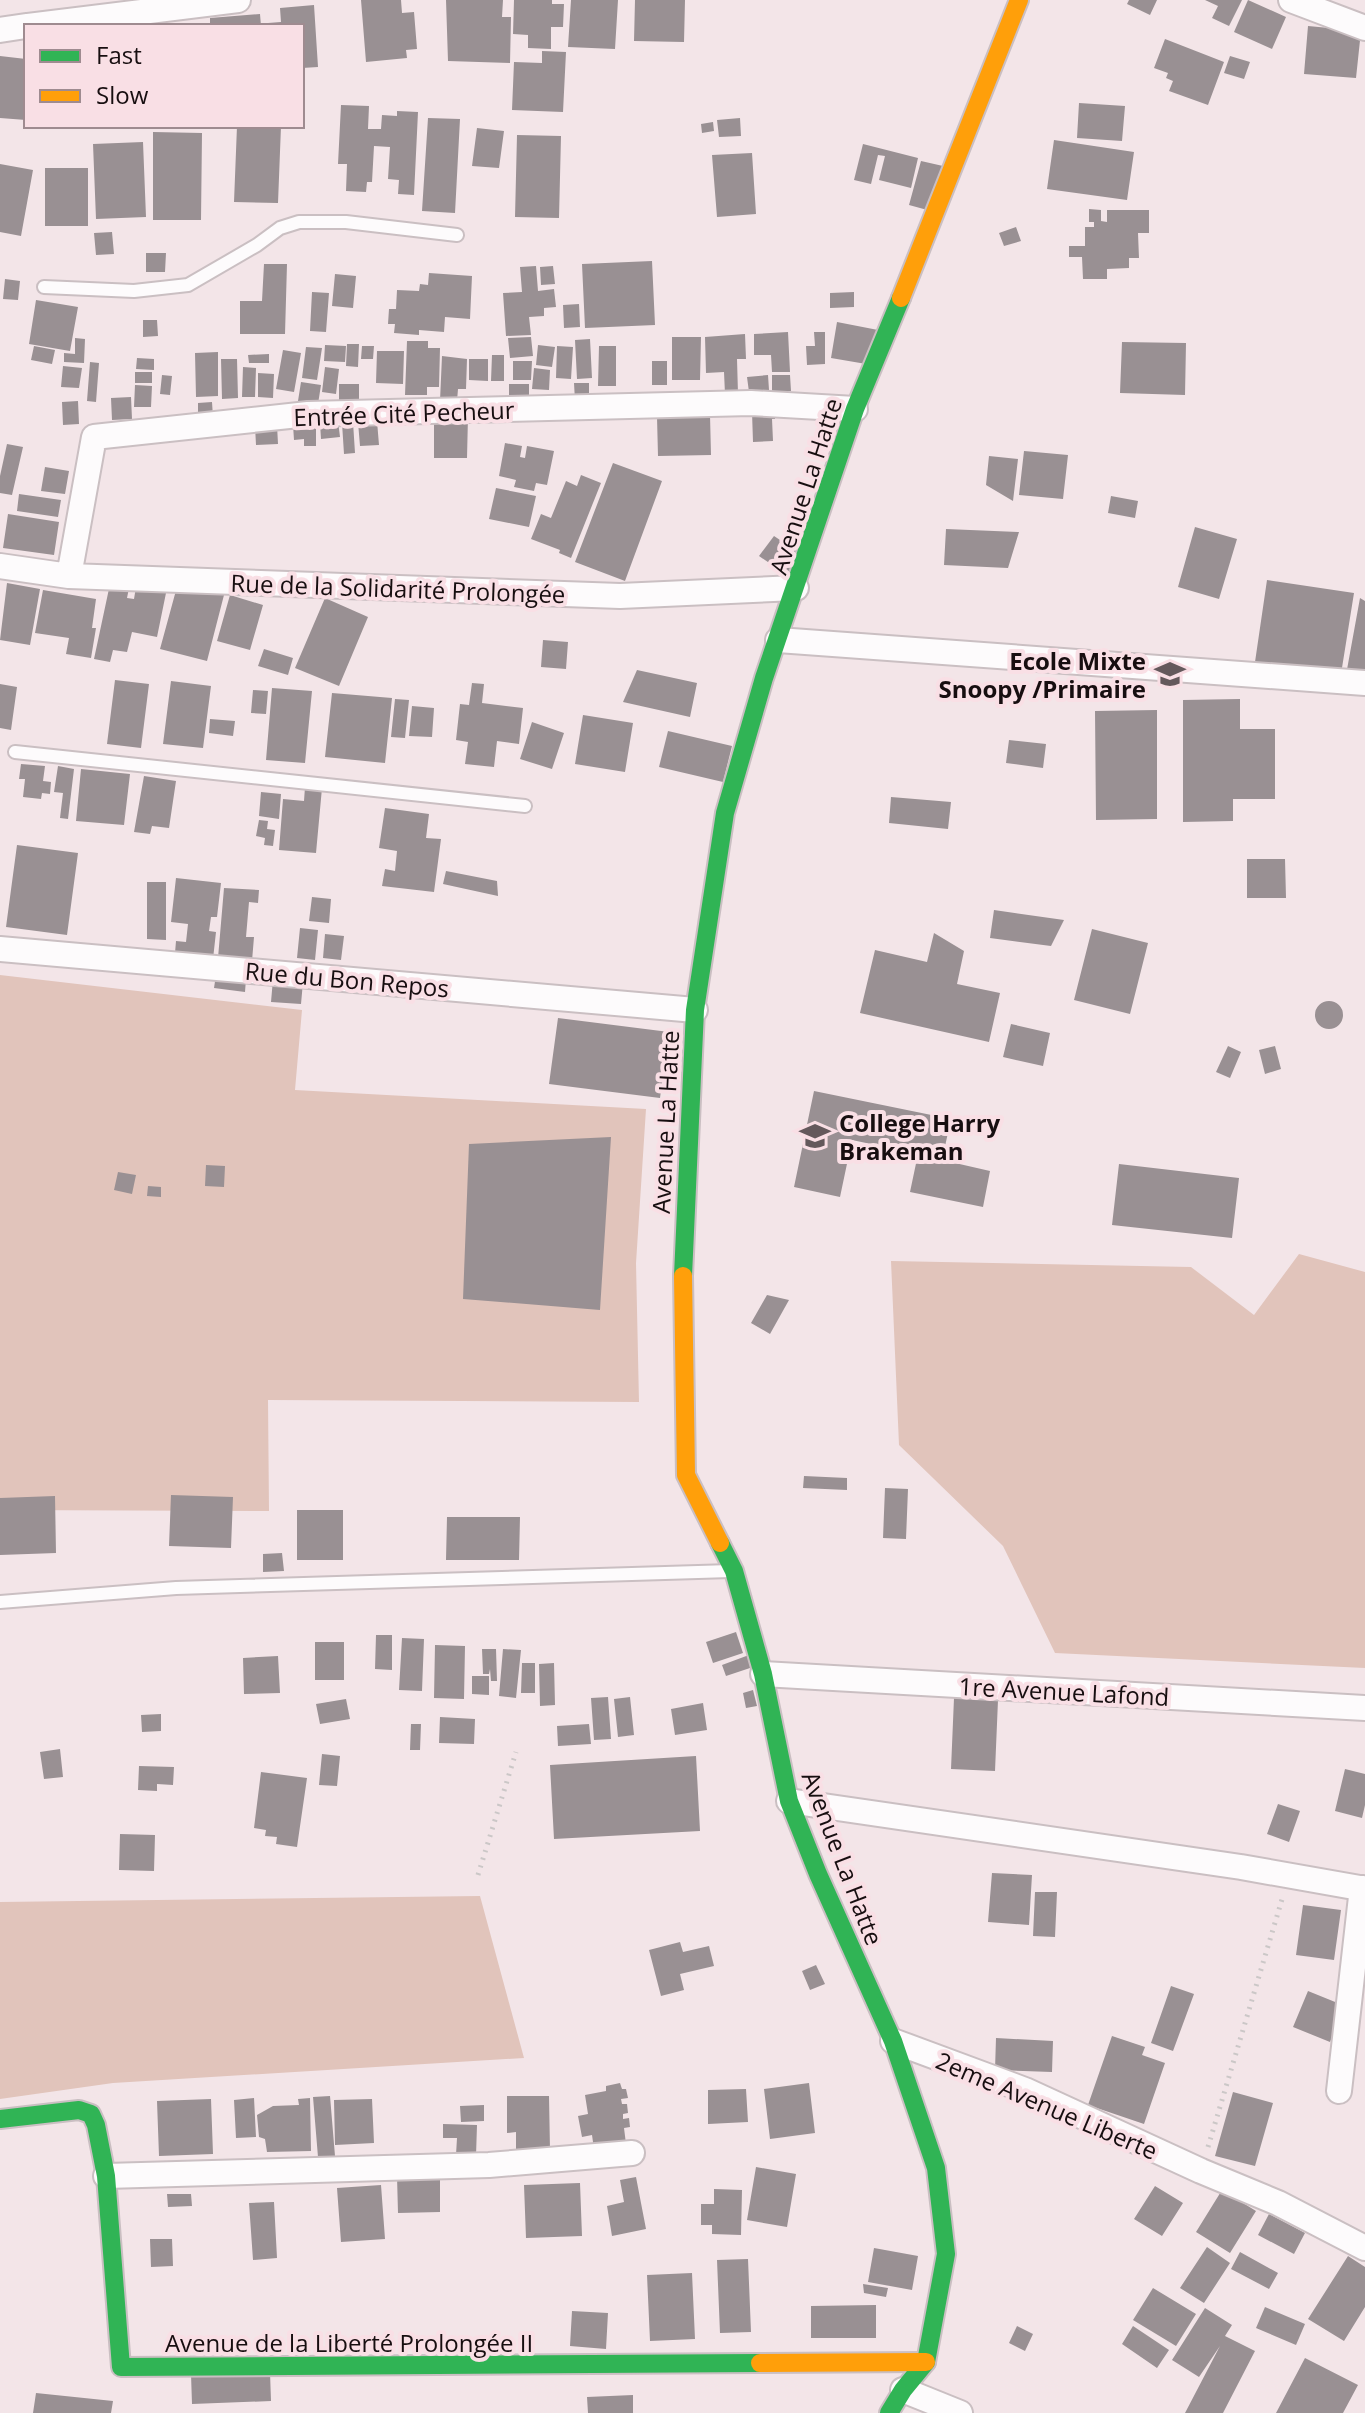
<svg xmlns="http://www.w3.org/2000/svg" width="1365" height="2413" font-family="'Open Sans',sans-serif">
  <rect width="100%" height="100%" fill="#f3e5e8"/>
  <path fill="#e1c4bb" d="M0,975L302,1010L295,1090L646,1109L636,1263L639,1402L268,1400L269,1511L0,1510Z
    M1299,1254L1365,1272V1668L1055,1653L1003,1546L899,1445L891,1261L1191,1267L1254,1315Z
    M480,1896L524,2058L113,2083L0,2099V1902Z"/>
  <path fill="#999093" d="M361,0H401L402,13L414,12L417,49L406,50L407,58L366,62Z
    M446,0H503L502,17H511L510,63L448,61Z
    M514,0H552V4H564L563,27H551V49L528,48V35L513,34Z
    M571,0H618L615,49L568,47Z
    M635,0H685L684,42L634,41Z
    M1129,0H1157L1150,15L1127,4Z
    M1205,0H1242L1229,26L1212,18L1218,6Z
    M1248,0L1286,17L1272,49L1234,32Z
    M314,5L318,67L302,68V26H268V23L281,22L280,8Z
    M260,14L261,26H210V18Z
    M1308,26L1361,31L1356,78L1304,74Z
    M1165,39L1224,62L1208,105L1169,91L1173,81L1166,78L1168,73L1154,68Z
    M542,51L566,52L563,112L512,110L514,62L542,63Z
    M0,56L26,59V120L0,118Z
    M1230,56L1250,62L1244,79L1224,73Z
    M1079,103L1125,106L1122,141L1077,138Z
    M341,105L369,106L368,129H381L382,115L397,116V111L418,112L414,195L398,194L399,180L388,179L390,147L374,146L372,182H367L366,192L346,191L347,164H338Z
    M428,118L460,119L455,213L422,211Z
    M740,118L741,136L719,137L717,120Z
    M713,122L714,131L702,133L701,124Z
    M237,126H281L278,203L234,202Z
    M477,128L504,131L499,168L472,166Z
    M153,132L202,133L201,220H153Z
    M517,135L561,136L559,218L515,217Z
    M1054,140L1134,152L1127,200L1047,189Z
    M143,142L146,217L96,219L93,144Z
    M863,144L918,158L911,188L879,180L885,156L878,155L871,184L854,180Z
    M752,153L756,214L717,217L712,155Z
    M921,161L943,166L931,211L909,205Z
    M0,164L33,170L21,236L0,232Z
    M45,168H88V226H45Z
    M1089,209L1101,210V221L1107,222V210H1149V233H1138L1139,258H1129V268L1107,269V279H1083L1082,257H1069V246H1085V227H1094V222H1089Z
    M1016,227L1021,241L1004,246L999,233Z
    M112,232L114,254L96,255L94,233Z
    M146,253H166L165,272H146Z
    M652,261L655,325L585,328L582,264Z
    M264,264H287L285,334H240V301H262Z
    M536,266L538,291L554,289L556,307L544,308V316L529,317L531,335L506,336L503,293L522,292L520,267Z
    M553,266L555,284L541,285L540,267Z
    M429,273L472,276L470,319L445,317L444,332L419,330V335L394,333L395,324H388L389,309H396L397,290L419,291L420,284L428,285Z
    M335,274L356,276L353,308L332,306Z
    M5,279L20,281L18,300L3,299Z
    M312,292L329,293L326,332L310,331Z
    M854,292V307L830,308V293Z
    M36,300L78,307L70,351L29,344Z
    M579,304L580,327L564,328L563,305Z
    M143,320H157L158,336L143,337Z
    M837,322L878,330L872,365L831,358Z
    M788,332L790,372H772L771,355H754V334Z
    M814,332H825V364L807,365L806,346H815Z
    M745,334L746,359H737L738,394H725L724,372L706,373L705,337Z
    M531,337L533,356L510,358L508,338Z
    M672,337H701L700,380H672Z
    M75,338L85,339L84,363L64,362V353L75,354Z
    M590,339L592,378L577,379L575,340Z
    M407,341H428V348H440L439,387H427V395H405Z
    M1122,342L1186,343L1185,395L1120,393Z
    M347,344H359L358,367L346,366Z
    M325,345L346,346L345,362L324,361Z
    M538,345L555,347L552,367L536,365Z
    M34,346L55,350L52,364L31,360Z
    M362,346H374L373,359H361Z
    M557,346L573,347L571,379L556,378Z
    M599,346H616V386H598Z
    M306,347L322,348L317,380L302,378Z
    M283,350L301,353L294,392L276,389Z
    M377,351H404L403,384L376,383Z
    M218,352V396L196,397L195,353Z
    M269,354V363H249L248,355Z
    M492,355H504V381H491Z
    M442,356L467,359L466,389H458L457,401H440Z
    M137,358L154,359V370L136,369Z
    M221,359H237L238,398L222,399Z
    M469,359H488V381L469,380Z
    M513,361H532L531,380H513Z
    M652,361H667V385H652Z
    M90,362L99,363L96,402L87,401Z
    M63,366L82,368L79,388L61,387Z
    M243,367L256,368L255,397H242Z
    M325,367L339,369L336,394L322,392Z
    M534,368L550,370L549,390L532,389Z
    M135,372H152V383H135Z
    M258,373L274,374L273,398L258,397Z
    M162,375L172,376L170,395L160,394Z
    M768,375L769,390L749,392L747,377Z
    M772,375H790L791,391L772,392Z
    M301,382L321,385L318,404L298,401Z
    M574,383H589V401H575Z
    M339,384H359V402L339,401Z
    M509,384H529V402H509Z
    M135,385L152,386L151,407H134Z
    M131,397L132,419L112,420L111,398Z
    M78,401L79,424L63,425L62,402Z
    M212,402L213,417L198,418V403Z
    M775,407V419H772L773,441L753,442L752,412Z
    M710,415L711,455L658,456L657,417Z
    M434,416H468L467,458H434Z
    M338,421L340,437L321,439L320,423Z
    M377,421L379,445L360,446L358,422Z
    M353,422L355,453L344,454L342,423Z
    M316,423V446H304V439L294,440L293,425Z
    M277,425L278,444L256,445L255,426Z
    M505,443L522,446L520,457L525,458L527,446L554,451L547,485L536,483L534,491L514,487L516,480L499,476Z
    M7,444L23,447L12,495L0,493V476Z
    M1024,451L1068,455L1063,499L1019,495Z
    M989,456L1018,459L1013,501L986,485Z
    M613,463L662,481L625,581L575,562Z
    M45,467L69,471L65,494L41,491Z
    M581,475L601,483L571,558L559,553L560,550L531,539L541,514L551,518L566,481L577,486Z
    M496,488L536,496L529,527L489,519Z
    M19,494L61,500L58,517L17,511Z
    M1111,496L1138,501L1135,518L1108,513Z
    M8,514L59,522L54,555L3,548Z
    M1195,527L1237,539L1219,599L1178,587Z
    M946,529L1019,532L1008,568L944,565Z
    M774,536L804,556L790,577L759,556Z
    M1267,580L1354,593L1341,674L1255,662Z
    M7,583L40,589L30,645L0,640Z
    M178,583L224,595L207,661L160,649Z
    M110,584L129,588L127,598L134,599L136,587L166,593L157,637L132,632L127,652L113,650L110,662L94,659Z
    M43,590L96,599L92,628H96L91,658L66,654L69,638L35,633Z
    M230,595L263,605L250,650L217,641Z
    M325,598L368,617L339,686L295,668Z
    M1360,598L1365,601V677L1346,675Z
    M543,640L568,642L566,669L541,667Z
    M264,649L293,658L288,675L258,666Z
    M637,670L697,683L690,717L623,702Z
    M115,680L149,684L141,748L107,744Z
    M171,681L211,686L203,748L163,744Z
    M472,683L484,684L482,703L523,708L519,744L497,741L494,767L465,764L468,742L456,740L460,704L469,705Z
    M0,684L17,687L11,730L0,728Z
    M272,688L312,691L305,763L266,760Z
    M253,690L268,691L266,714L251,713Z
    M332,693L392,698L385,763L325,757Z
    M395,699L409,700L405,738L391,737Z
    M1240,699V729H1275V799H1233V821L1183,822V700Z
    M412,706L434,708L432,737L409,736Z
    M1157,710V819L1096,820L1095,711Z
    M583,715L633,723L625,772L575,764Z
    M210,719L235,721L233,736L209,733Z
    M532,722L564,733L552,769L520,759Z
    M668,731L732,746L723,782L659,767Z
    M1009,740L1046,744L1043,768L1006,763Z
    M21,764L45,766L43,781L51,782L50,794L42,793L41,799L23,797L25,779H19Z
    M58,766L74,769L68,819L60,818L63,793L54,792Z
    M81,769L130,774L124,825L76,821Z
    M144,776L176,781L169,828L152,826L150,834L134,832Z
    M305,787L322,788L316,853L279,850L283,799L304,801Z
    M261,792L281,794L279,819L259,816Z
    M891,797L951,802L948,829L889,823Z
    M385,808L429,814L426,838L441,839L434,892L382,886L385,869L395,871L397,851L379,848Z
    M259,820L268,821L267,829L275,830L273,846L264,845L265,838L256,836Z
    M17,845L78,853L67,935L6,927Z
    M1247,859H1285L1286,898H1247Z
    M446,871L497,881L498,896L443,884Z
    M176,878L221,883L217,917H211L209,931L216,932L213,959L175,953L176,941L186,942L188,924L171,922Z
    M147,882H166V940L147,939Z
    M224,888L259,890L258,903L249,902L246,937H254L252,961L218,958Z
    M312,897L331,899L329,923L309,921Z
    M994,910L1064,920L1051,946L990,938Z
    M300,928L318,930L315,960L297,958Z
    M1092,929L1148,943L1130,1014L1074,1000Z
    M934,933L964,951L957,984L1000,993L989,1042L860,1013L875,950L927,962Z
    M325,934L344,936L341,960L323,958Z
    M216,975L246,979L245,992L214,988Z
    M273,979L303,982L301,1004L271,1002Z
    M1315 1015a14 14 0 1 1 28 0a14 14 0 1 1-28 0Z
    M558,1018L669,1032L660,1098L549,1084Z
    M1011,1024L1050,1033L1043,1066L1003,1057Z
    M1228,1046L1241,1052L1230,1078L1216,1072Z
    M1275,1046L1281,1069L1265,1074L1259,1050Z
    M814,1091L951,1119L942,1160L990,1171L983,1207L910,1192L918,1154L852,1140L840,1197L794,1187Z
    M611,1137L600,1310L463,1299L469,1144Z
    M1119,1164L1239,1178L1232,1238L1112,1225Z
    M206,1165L225,1166L224,1187L205,1186Z
    M118,1172L136,1175L132,1194L114,1190Z
    M148,1186L161,1187V1197L147,1196Z
    M767,1295L789,1300L770,1334L751,1323Z
    M804,1476L847,1478V1490L803,1488Z
    M885,1488L908,1489L906,1539L883,1538Z
    M171,1495L233,1497L231,1548L169,1546Z
    M55,1496L56,1553L0,1555V1498Z
    M297,1510H343V1560H297Z
    M447,1517H520L519,1560H446Z
    M282,1553L284,1571L263,1572V1554Z
    M736,1632L743,1653L713,1663L706,1642Z
    M376,1635H392V1670L375,1669Z
    M402,1638L424,1639L422,1691L399,1690Z
    M315,1642H344V1680H315Z
    M435,1645L465,1646L464,1699L434,1698Z
    M482,1649H496L497,1681H491L490,1669L489,1674H483Z
    M503,1649L521,1650L516,1698L499,1696Z
    M749,1655L753,1667L726,1676L722,1665Z
    M278,1656L280,1693L244,1694L243,1658Z
    M522,1663H535V1693H521Z
    M554,1663L555,1705L540,1706L539,1664Z
    M472,1676H489V1695L472,1694Z
    M753,1690L757,1706L746,1708L743,1693Z
    M608,1697L611,1739L594,1740L591,1698Z
    M630,1697L634,1735L618,1737L614,1699Z
    M954,1698L998,1700L995,1771L951,1769Z
    M346,1699L350,1719L320,1724L316,1704Z
    M703,1703L707,1730L675,1735L671,1709Z
    M161,1714V1731L142,1732L141,1715Z
    M440,1717L475,1719L474,1744L439,1743Z
    M411,1724H421L420,1750H410Z
    M589,1724L591,1744L558,1746L557,1726Z
    M60,1749L63,1777L44,1779L40,1752Z
    M322,1754L340,1756L337,1786L319,1785Z
    M696,1756L700,1831L554,1839L550,1765Z
    M139,1766L174,1767L173,1785L157,1784V1791L138,1790Z
    M1345,1769L1365,1774V1805L1362,1818L1335,1811Z
    M261,1772L307,1778L297,1847L276,1844L277,1837L265,1836L266,1830L254,1828Z
    M1278,1804L1300,1811L1289,1842L1267,1834Z
    M120,1834L155,1835L154,1871L119,1870Z
    M992,1873L1032,1875L1029,1925L988,1922Z
    M1035,1892H1057L1055,1937L1033,1936Z
    M1303,1905L1341,1910L1334,1960L1296,1955Z
    M680,1942L683,1952L709,1946L714,1966L680,1974L684,1990L661,1996L649,1950Z
    M816,1965L825,1984L810,1990L802,1971Z
    M1171,1986L1194,1994L1173,2051L1151,2043Z
    M1308,1991L1345,2006L1330,2042L1293,2027Z
    M1112,2036L1145,2047L1142,2055L1165,2063L1144,2124L1088,2105Z
    M996,2038L1053,2041L1052,2072L995,2070Z
    M620,2083L622,2089H626L628,2098L621,2099L622,2104H627L628,2113L623,2114V2119L629,2118L630,2127L624,2128L626,2144L594,2149L592,2135L582,2137L578,2116L588,2114L585,2095L606,2091V2086Z
    M809,2083L815,2133L770,2139L764,2089Z
    M746,2089L748,2122L708,2124V2090Z
    M1233,2092L1273,2103L1255,2166L1215,2156Z
    M330,2096L335,2156L318,2157L313,2097Z
    M507,2096H549L550,2150H516V2132L507,2133Z
    M254,2098L256,2137L236,2138L234,2100Z
    M310,2098L311,2151L267,2152L265,2139L259,2137L257,2115L273,2106L299,2105L298,2099Z
    M211,2099L213,2154L159,2156L157,2101Z
    M372,2099L374,2143L335,2145L334,2100Z
    M484,2105V2121L461,2122L460,2106Z
    M443,2124L477,2125L476,2156L456,2155L457,2138H443Z
    M756,2167L796,2174L787,2227L747,2220Z
    M397,2176H440V2212L398,2213Z
    M636,2177L646,2229L612,2236L607,2206L624,2202L620,2180Z
    M580,2183L582,2236L526,2238L524,2185Z
    M381,2185L385,2239L341,2242L337,2188Z
    M1155,2186L1183,2203L1162,2236L1134,2219Z
    M714,2189L742,2190L741,2235L712,2234V2225H701V2204H714Z
    M1222,2190L1256,2211L1230,2253L1196,2232Z
    M167,2194H191L192,2206L168,2207Z
    M274,2202L277,2258L253,2260L249,2203Z
    M1269,2214L1305,2233L1294,2254L1258,2235Z
    M150,2239H172L173,2266L151,2267Z
    M1207,2247L1230,2263L1204,2303L1180,2288Z
    M874,2248L918,2256L912,2290L868,2282Z
    M1240,2252L1278,2273L1269,2289L1231,2269Z
    M1348,2256L1365,2267V2307L1344,2341L1308,2319Z
    M748,2259L751,2332L720,2333L717,2260Z
    M692,2273L695,2339L650,2341L647,2275Z
    M863,2284L888,2288L886,2297L864,2293Z
    M1153,2288L1196,2314L1176,2346L1133,2320Z
    M876,2305V2338H811V2306Z
    M1265,2307L1305,2324L1296,2345L1256,2328Z
    M1205,2308L1232,2325L1225,2336L1255,2351L1223,2413H1185L1220,2346L1199,2377L1172,2360Z
    M572,2311L608,2313L606,2349L570,2346Z
    M1017,2326L1033,2334L1025,2351L1009,2343Z
    M1133,2326L1169,2350L1157,2368L1122,2344Z
    M1305,2358L1358,2385L1343,2413H1276Z
    M270,2372L271,2401L192,2404L191,2374Z
    M36,2393L113,2401L111,2413H33Z
    M633,2395V2413H588L587,2397Z"/>
  <g fill="none" stroke-linecap="round" stroke-linejoin="round">
    <g stroke="#cabfc2" stroke-width="16">
      <path id="lane" d="M44,287L134,291L188,285L257,245L280,228L299,222H346L457,235
        M15,752L525,806
        M0,1602L176,1588L731,1571"/>
    </g>
    <g stroke="#cabfc2" stroke-width="28">
      <path id="street" d="M1291,0L1365,28
        M28,26L238,0
        M0,30L26,26
        M0,566L69,576L620,596L796,588
        M69,576L94,437L308,414L751,403L855,409
        M778,640L1365,683
        M0,949L695,1010
        M763,1674L1365,1708
        M789,1801L1241,1867L1365,1889
        M893,2041L1025,2090L1201,2171L1278,2203L1365,2248
        M1339,2091L1362,1888
        M106,2176L489,2165L632,2153
        M903,2390L960,2413"/>
    </g>
    <g stroke="#cabfc2" stroke-width="22">
      <path id="fast" d="M683,1276L695,1010L725,813L764,678L855,409L901,298
        M720,1543L734,1571L763,1674L789,1801L818,1874L893,2041L936,2168L946,2254L926,2362L903,2390L889,2413
        M0,2119L79,2110L91,2114L96,2125L106,2176L121,2367L760,2363"/>
    </g>
    <g stroke="#cabfc2" stroke-width="22">
      <path id="slow" d="M901,298L1019,0
        M683,1276L686,1475L720,1543
        M760,2363L926,2362"/>
    </g>
    <path stroke="#cbc7c7" stroke-width="5" stroke-dasharray="2 6" stroke-linecap="butt" d="M478,1875L516,1752
      M1208,2147L1283,1896"/>
    <use href="#lane" stroke="#fdfbfc" stroke-width="12"/>
    <use href="#street" stroke="#fdfbfc" stroke-width="24"/>
    <use href="#fast" stroke="#30b455" stroke-width="18"/>
    <use href="#slow" stroke="#ff9f0a" stroke-width="18"/>
  </g>
  <defs>
    <g id="school-bare" transform="scale(2.4)"><path d="M0-5L7-2L0 1L-7-2ZM-4 1L0 2.5L4 1V4Q0 6-4 4Z" fill="#64595c" stroke="#f9dfe5" stroke-width="2.5" paint-order="stroke"/></g>
  </defs>
  <g fill-rule="evenodd">
    <use href="#school-bare" x="1170" y="674"/>
    <use href="#school-bare" x="815" y="1136"/>
  </g>
  <g text-anchor="middle" dominant-baseline="central" stroke-width="8" stroke-linejoin="round" paint-order="stroke">
    <g font-size="24" fill="#170e10" stroke="#f9dfe5">
      <text transform="translate(404 413) rotate(-2)">Entrée Cité Pecheur</text>
      <text transform="translate(805 486) rotate(-72)">Avenue La Hatte</text>
      <text transform="translate(398 588) rotate(2)">Rue de la Solidarité Prolongée</text>
      <text transform="translate(347 979) rotate(5)">Rue du Bon Repos</text>
      <text transform="translate(665 1122) rotate(-87)">Avenue La Hatte</text>
      <text transform="translate(1064 1691) rotate(3)">1re Avenue Lafond</text>
      <text transform="translate(843 1858) rotate(69)">Avenue La Hatte</text>
      <text transform="translate(1047 2105) rotate(23)">2eme Avenue Liberte</text>
      <text x="349" y="2342">Avenue de la Liberté Prolongée II</text>
    </g>
    <g font-size="24" font-weight="bold" fill="#170e10" stroke="#f9dfe5" text-anchor="end">
      <text x="1146" y="660">Ecole Mixte<tspan x="1146" dy="28">Snoopy /Primaire</tspan></text>
      <text x="839" y="1122" text-anchor="start">College Harry<tspan x="839" dy="28">Brakeman</tspan></text>
    </g>
  </g>
  <rect x="24" y="24" width="280" height="104" fill="#f9dfe5" stroke="#9f8b90" stroke-width="2"/>
  <rect x="40" y="50" width="40" height="12" fill="#30b455" stroke="#9f8b90" stroke-width="2"/>
  <text x="96" y="64" font-size="24" fill="#170e10">Fast</text>
  <rect x="40" y="90" width="40" height="12" fill="#ff9f0a" stroke="#9f8b90" stroke-width="2"/>
  <text x="96" y="104" font-size="24" fill="#170e10">Slow</text>
</svg>
